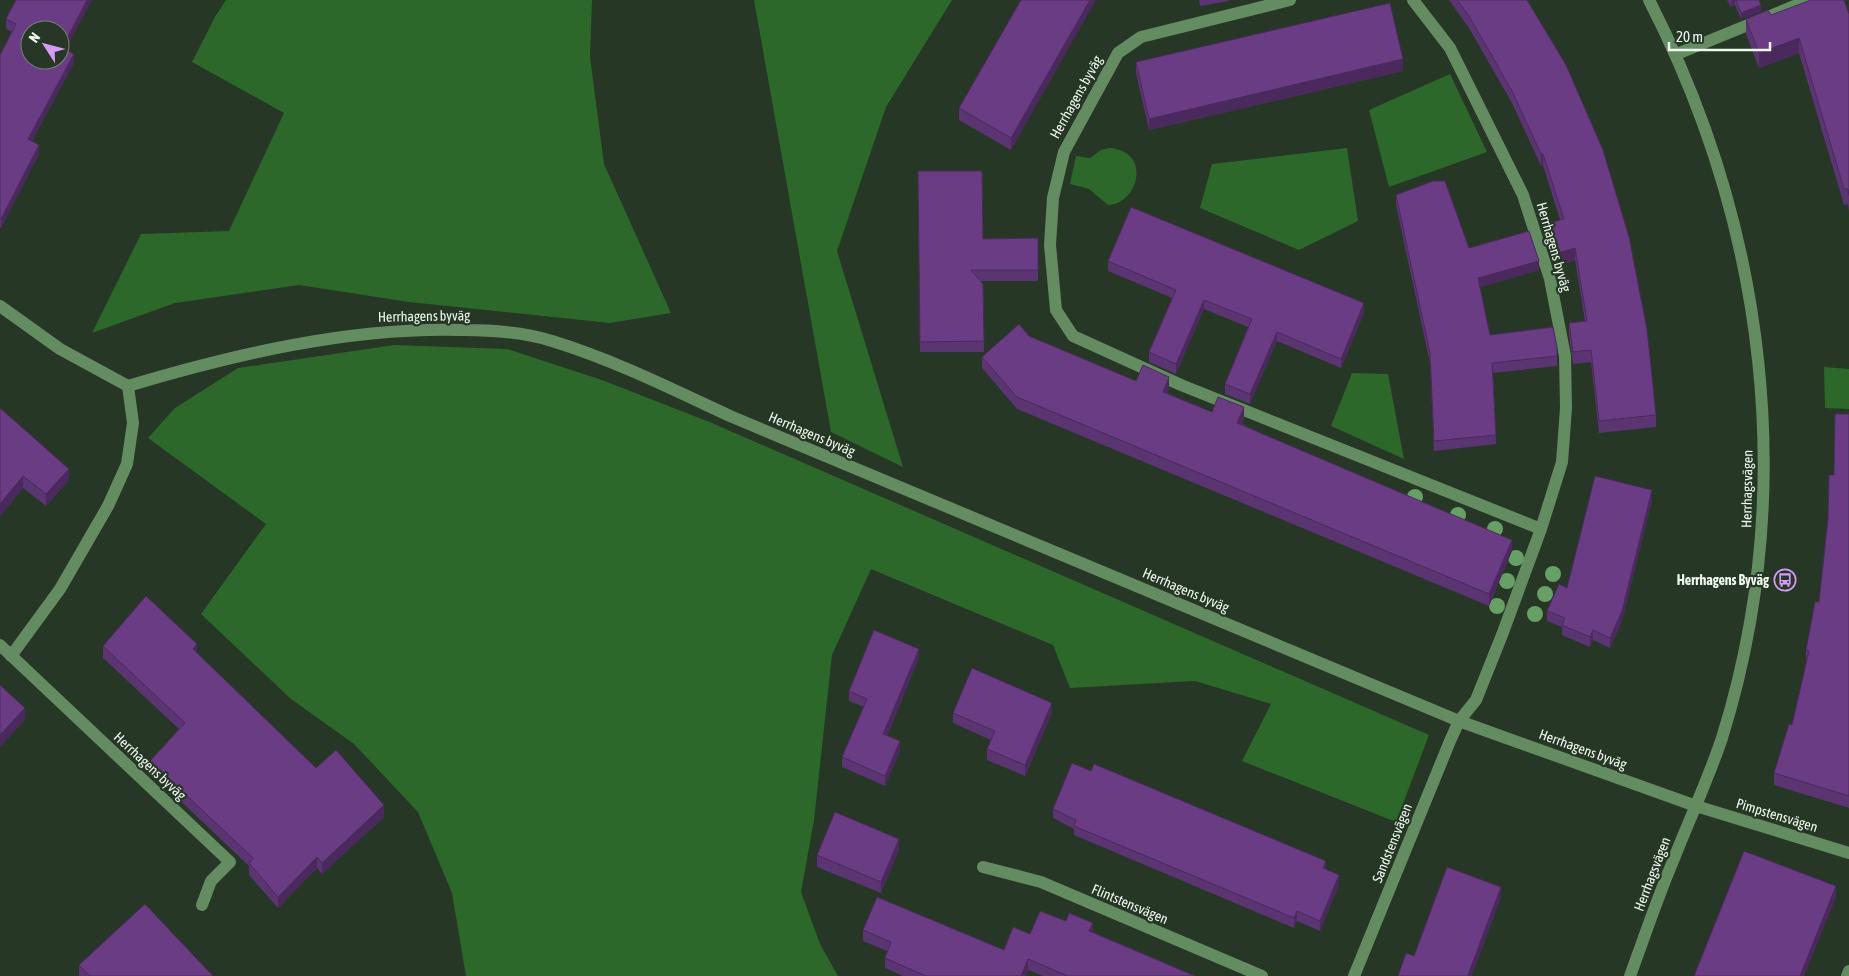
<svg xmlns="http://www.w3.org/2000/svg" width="1849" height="976" font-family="'Asap Condensed',sans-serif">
  <rect width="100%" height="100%" fill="#263725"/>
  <path fill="#2c682a" d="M226,0H592L590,57L604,164L671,313L610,323L409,302L299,285L175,303L92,333L141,234L229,231L284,113L192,62L215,17Z
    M754,0H952L886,107L837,251L903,467L831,432Z
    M1450,74L1487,152L1389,187L1369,110Z
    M1109,148C1153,151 1138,204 1108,205L1089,189L1070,184L1076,156L1090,158L1101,150Z
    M1347,148L1358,221L1299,250L1200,208L1212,164Z
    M394,345L507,349L602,380L712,423L1429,735L1396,822L1242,761L1271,704L1195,681L1070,688L1053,645L871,569L832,655L814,820L801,892L820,944L838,976H466L452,893L418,812L354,744L291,699L201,614L266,524L148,438L175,408L238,368Z
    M1824,367L1849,369V409L1825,408Z
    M1352,373L1388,374L1404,459L1331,426Z"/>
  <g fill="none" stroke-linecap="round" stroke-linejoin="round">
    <path stroke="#638d60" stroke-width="12" d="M1290,0L1141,37L1118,53L1064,152L1053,198L1050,245L1056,310L1073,336L1181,385L1541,529
      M1677,54L1809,0
      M0,306L60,349L128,386C235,354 350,327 462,330C492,330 524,332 552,341C614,360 672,389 730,416L1459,721L1696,806L1849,853
      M0,645L230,862L211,881L202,905
      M11,656L60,589L108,506L127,464L133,423L128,386
      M983,867L1041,882L1262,976
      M1354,976L1450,741L1459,721L1476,700L1502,635L1541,529L1562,462L1566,408L1565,356L1550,279L1523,195L1450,48L1413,0
      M1630,976C1644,938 1657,899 1673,861C1689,820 1708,780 1722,738C1799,491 1766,228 1649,0
      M1847,976L1849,971"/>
  </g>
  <g fill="#67a064">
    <circle cx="1415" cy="497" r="8"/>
    <circle cx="1458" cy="515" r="8"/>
    <circle cx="1495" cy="529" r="8"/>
    <circle cx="1516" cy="558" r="8"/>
    <circle cx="1553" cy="574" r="8"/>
    <circle cx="1507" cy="581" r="8"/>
    <circle cx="1545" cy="594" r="8"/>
    <circle cx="1497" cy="606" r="8"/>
    <circle cx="1535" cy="614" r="8"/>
  </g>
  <path fill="#5b3472" d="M1021,0L1011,150L959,120V108Z
    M1199,0H1229V1L1200,6Z
    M1449,0H1527L1656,415V427L1599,433L1591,362L1573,364L1569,335V323L1585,321L1575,260L1554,266L1545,236V224L1560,220L1543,165L1541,166L1512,103L1469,28Z
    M1727,0H1759L1761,11L1741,19L1735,5L1731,7Z
    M1849,14V212L1848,204L1844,205L1799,53L1759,68L1746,34V19L1771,15Z
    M6,19L65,50L74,63L32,141L39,154L1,228L0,227V55L12,32L6,29Z
    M1136,62L1403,71L1149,130L1136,73Z
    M918,171L983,239L1038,238V281H981L983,284L984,352H920Z
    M1396,195L1469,248L1539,270L1480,287L1490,335L1557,347V366L1493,373L1496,444L1434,451L1430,363L1396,205Z
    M1108,261L1364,313L1341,368L1277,341L1250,404L1225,394V384L1248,327L1204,309L1176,374L1149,362V352L1172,298L1108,271Z
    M1029,336L1136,381L1169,389L1167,393L1212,412L1244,419L1242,424L1512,551L1489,606L1017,409L982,368V357Z
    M0,408L69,480L46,506L23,488L0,516Z
    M1849,414V808L1774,785V773L1792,725L1806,662V650L1819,602L1828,519L1834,475Z
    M1652,500L1622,621L1610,648L1593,640L1590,647L1562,635V627L1547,621V611L1567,588Z
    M103,646L197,653L316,768L384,817L322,874L317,868L278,908L249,875V866L150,772V761L179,729L103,658Z
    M919,658L887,736L900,751L885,786L842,767V757L864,707L849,701V691Z
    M953,713H1052L1025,776L987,760V749L991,740L953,723Z
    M1053,809L1326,870L1339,885L1320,931L1297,921L1294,928L1074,835V829L1053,818Z
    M899,850L881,893L817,867V855Z
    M863,930L1004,950L1030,934L1093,932L1195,976H1043L1028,970L1026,976H903L885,968V958L887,951L863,941Z
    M79,965L213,976H79Z"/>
  <path fill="#4a2a5c" d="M87,0H92L62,57V48Z
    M1090,0H1096L1011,150V138Z
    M1734,0H1735V5L1731,7V1Z
    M1761,5V11L1741,19V13Z
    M1799,38V53L1759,68V53Z
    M74,54V63L28,148V139Z
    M1403,59V71L1149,130V119Z
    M39,145V154L1,228V219Z
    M1541,154H1543V165L1541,166Z
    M1575,248V260L1554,266V254Z
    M1539,261V270L1478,288V278Z
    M1204,300V309L1176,374V364Z
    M1364,303V313L1341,368V359Z
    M1277,332V341L1250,404V394Z
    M1169,377V389L1163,403V392Z
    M1244,407V419L1237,434V423Z
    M69,469V480L46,506V494Z
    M23,476V488L0,516V504Z
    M1652,490V500L1622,621L1610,648V638Z
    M1512,540V551L1489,606V594Z
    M1593,630V640L1590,647V637Z
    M197,644V656L193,649Z
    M919,649V658L883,744V734Z
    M1052,703V713L1025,776V765Z
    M25,708V720L0,747V735Z
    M900,741V751L885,786V776Z
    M384,805V817L322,874V863Z
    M899,839V850L881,893V882Z
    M317,857V868L278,908V897Z
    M1326,861V871L1323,868Z
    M1339,875V885L1320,931V921Z
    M1836,886V898L1804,976H1800Z
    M1501,887V898L1472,976H1468Z
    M1297,911V921L1294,928V918Z
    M1093,923V933L1089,931Z
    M1028,959V970L1026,976H1021Z"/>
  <path fill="#6a3c84" stroke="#4a2a5c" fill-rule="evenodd" d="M16,0H87L62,48L74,54L28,139L39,145L1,219L0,218V55L16,24L6,19ZM30,30H60V60H30Z
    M1021,0H1090L1011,138L959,108Z
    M1457,0H1527L1566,65L1603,150L1629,237L1647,329L1656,415L1599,421L1591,350L1573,352L1569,323L1587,321L1575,248L1554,254L1545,224L1564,219L1543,154H1541L1512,91L1469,16Z
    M1736,0H1759L1761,5L1741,13Z
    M1811,0H1844L1849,14V196L1848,189H1844L1799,38L1759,53L1746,19L1768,10L1771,15Z
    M1390,3L1403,59L1149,119L1136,62Z
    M918,171H982L983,239L1038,238V270H971L983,284L984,341L920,342Z
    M1433,181H1445L1469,248L1529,231L1539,261L1478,278L1490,335L1553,327L1557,347V356L1492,363L1496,435L1434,441L1430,353L1396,195Z
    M1131,207L1364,303L1341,359L1277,332L1250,394L1225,384L1252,319L1204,300L1176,364L1149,352L1176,290L1108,261Z
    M1019,324L1029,336L1136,381L1143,365L1169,377L1163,392L1212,412L1218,397L1244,407L1237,423L1512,540L1489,594L1017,397L982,357Z
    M0,408L69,469L46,494L23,476L0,504Z
    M1835,414H1849V796L1774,773L1789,724L1792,725L1809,651L1806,650L1815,602H1819L1828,519L1829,475H1834Z
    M1595,476L1652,490L1622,611L1610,638L1593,630L1590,637L1562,625L1565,618L1547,611L1559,584L1567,588Z
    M146,596L197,644L193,649L316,768L336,750L384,805L322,863L317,857L278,897L249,863L253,858L150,761L185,723L103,646Z
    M874,630L919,649L883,734L900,741L885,776L842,757L867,699L849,691Z
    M972,668L1052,703L1025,765L987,749L995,731L953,713Z
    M0,685L25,708L0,735Z
    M1072,763L1091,771L1094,764L1326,861L1323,868L1339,875L1320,921L1297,911L1294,918L1074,826L1076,820L1053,809Z
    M835,812L899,839L881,882L817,855Z
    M1744,851L1836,886L1800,976H1694Z
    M1447,867L1501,887L1468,975L1469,976H1398L1406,953L1414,956Z
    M877,897L1004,950L1013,927L1030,934L1040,911L1066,921L1069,913L1093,923L1089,931L1195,976H1068L1028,959L1021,976H926L885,958L891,942L863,930Z
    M145,904L213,976H90L79,965Z"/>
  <defs>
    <g id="bus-ring" transform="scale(1.125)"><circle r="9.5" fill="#263725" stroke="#d69bfa" stroke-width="1.5"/><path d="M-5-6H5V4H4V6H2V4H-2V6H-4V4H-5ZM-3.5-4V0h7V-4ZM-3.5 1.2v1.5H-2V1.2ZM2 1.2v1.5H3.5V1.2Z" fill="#d69bfa"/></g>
  </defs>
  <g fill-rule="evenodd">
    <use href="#bus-ring" x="1785" y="580"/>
  </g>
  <g text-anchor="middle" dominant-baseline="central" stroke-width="4.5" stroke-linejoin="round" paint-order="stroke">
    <g font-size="14" fill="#eef9ed" stroke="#263725">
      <text transform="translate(1076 97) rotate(-61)">Herrhagens byväg</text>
      <text transform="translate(1554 247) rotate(74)">Herrhagens byväg</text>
      <text transform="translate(424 316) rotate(-1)">Herrhagens byväg</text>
      <text transform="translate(812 434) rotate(23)">Herrhagens byväg</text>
      <text transform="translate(1747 489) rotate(-89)">Herrhagsvägen</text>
      <text transform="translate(1186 590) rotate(23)">Herrhagens byväg</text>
      <text transform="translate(1583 749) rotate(20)">Herrhagens byväg</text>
      <text transform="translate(150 766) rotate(43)">Herrhagens byväg</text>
      <text transform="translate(1777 815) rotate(17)">Pimpstensvägen</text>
      <text transform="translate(1392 843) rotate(-68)">Sandstensvägen</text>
      <text transform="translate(1652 874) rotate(-69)">Herrhagsvägen</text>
      <text transform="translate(1130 904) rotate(23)">Flintstensvägen</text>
    </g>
    <g font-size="14" font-weight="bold" fill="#eef9ed" stroke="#263725" text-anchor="end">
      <text x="1769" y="580">Herrhagens Byväg</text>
    </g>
  </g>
  <g transform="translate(45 45) rotate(306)"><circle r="24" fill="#263725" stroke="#768575"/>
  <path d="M0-4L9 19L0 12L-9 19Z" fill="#d69bfa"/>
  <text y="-8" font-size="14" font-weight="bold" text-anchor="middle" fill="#eef9ed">N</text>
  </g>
  <path d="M1669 42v8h101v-8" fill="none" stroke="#eef9ed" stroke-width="2.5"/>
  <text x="1676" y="42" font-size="15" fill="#eef9ed" stroke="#263725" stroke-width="4" paint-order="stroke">20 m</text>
</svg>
